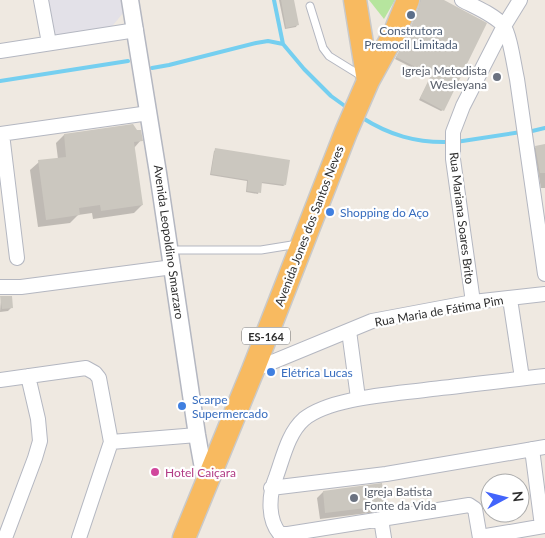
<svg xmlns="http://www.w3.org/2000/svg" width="545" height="538" font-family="Lato,sans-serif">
  <rect width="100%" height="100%" fill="#efe9e1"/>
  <path fill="#e3e1e8" d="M48,0H121L123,13L109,30L54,38Z"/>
  <path fill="#b6e59e" d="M369,0H395L384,19Z"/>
  <path fill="#0003" d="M279,0H292L297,25L296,27L285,29Z
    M419,0H441L443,110L441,111L419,100L431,77L395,59L406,40L419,8Z
    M64,135L141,140L134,148L142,205L134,213L93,219L92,213L78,215L70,223L38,227L30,170L39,162L58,159L56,143Z
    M545,145V188H541L534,148Z
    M216,150L285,185L283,186L261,183L258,194L246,192L247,181L210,175L214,151Z
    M1,297L12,307L8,311L0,312Z
    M323,492L384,509L377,515L369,517L368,513L320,519L317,498Z"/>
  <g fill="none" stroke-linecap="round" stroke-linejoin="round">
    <path stroke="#75cff0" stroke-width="4" d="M274,0L283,44L304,69L331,96L349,109
      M152,68L169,65L256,43L268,41L283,44
      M0,81L128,61
      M361,117C389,135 416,143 449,142
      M528,132L545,128
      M456,142L521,132"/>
  </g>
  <path fill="#cbc7bf" d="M281,0H294L299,25L286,28Z
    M421,0H444L487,23L444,111L420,98L431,75L396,57L407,37Z
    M133,124L137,130H141L143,141L134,142L143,205L101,211L100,205L79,208L80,215L46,220L38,160L66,157L64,134Z
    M545,144V173H540L535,146Z
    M215,148L290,160L286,185L262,182L261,193L247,191L248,180L211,174Z
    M0,296H12L13,308L2,309Z
    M382,483L385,510L375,511L374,507L325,513L323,491Z"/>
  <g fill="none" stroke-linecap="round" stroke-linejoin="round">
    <g stroke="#b4b7c1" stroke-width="9">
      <path id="service" d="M310,6L323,48L329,56L363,77
        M170,250H261L298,244"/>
    </g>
    <g stroke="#b4b7c1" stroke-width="16">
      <path id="minor" d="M41,0L49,43
        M462,0C475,7 493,14 503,25C510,34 514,66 517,79L545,274
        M0,51L136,30
        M0,134L149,113
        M2,134L17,258
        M0,287H21L173,267
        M510,299L522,378
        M473,302L453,159V132L463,106L504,26L520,0
        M349,331L358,398
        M253,370L372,321L473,302L545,294
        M0,380L86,368L95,373L99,378L111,442L79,538
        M111,442L197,435
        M532,449L542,526
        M271,488L386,474L545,447
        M381,519L384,538
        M480,537L545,526
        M5,538L35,458L40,441L38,419L28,376
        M480,538L475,509L469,505L288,534H280C267,519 269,494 276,477C283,458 288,433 304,419C331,397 397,394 432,389C470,385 507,380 545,376"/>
    </g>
    <g stroke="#b4b7c1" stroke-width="19">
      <path id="tertiary" d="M130,0L158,173L197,435L206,485"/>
    </g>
    <g stroke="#c9c9c9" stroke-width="25">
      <path id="trunk" d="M355,0L368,81
        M184,538L253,370L346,132L368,81L395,32L408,0"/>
    </g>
    <use href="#service" stroke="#fff" stroke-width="7"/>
    <use href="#minor" stroke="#fff" stroke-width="14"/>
    <use href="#tertiary" stroke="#fff" stroke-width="16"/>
    <use href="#trunk" stroke="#f8ba60" stroke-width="22"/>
  </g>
  <circle fill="#5c6f8a" stroke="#fff" stroke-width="2" cx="411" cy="15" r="5"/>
  <g fill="#6b7280" stroke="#fff" stroke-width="2">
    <circle cx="497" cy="77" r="5"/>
    <circle cx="354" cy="498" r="5"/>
  </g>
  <g fill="#3f7fe0" stroke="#fff" stroke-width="2">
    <circle cx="330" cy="212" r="5"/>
    <circle cx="271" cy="372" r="5"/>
    <circle cx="182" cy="406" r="5"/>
  </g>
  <circle fill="#d1479c" stroke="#fff" stroke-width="2" cx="155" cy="472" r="5"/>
  <g text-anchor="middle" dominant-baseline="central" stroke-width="4.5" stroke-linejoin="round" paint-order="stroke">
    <rect fill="#fff" stroke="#6d6d6d" stroke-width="1" x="242" y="327.5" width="48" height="17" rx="4"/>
    <g font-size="11" font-weight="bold" fill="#2e2e2e">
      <text x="266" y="336">ES-164</text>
    </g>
    <g font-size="12" fill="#4e5e75" stroke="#fff">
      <text x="411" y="30">Construtora<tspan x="411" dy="14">Premocil Limitada</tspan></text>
    </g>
    <g font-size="12" fill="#5b616d" stroke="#fff" text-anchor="end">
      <text x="487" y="70">Igreja Metodista<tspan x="487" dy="14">Wesleyana</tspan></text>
      <text x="364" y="491" text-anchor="start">Igreja Batista<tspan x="364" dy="14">Fonte da Vida</tspan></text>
    </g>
    <g font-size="12" fill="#366cbe" stroke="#fff" text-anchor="start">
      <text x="340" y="212">Shopping do Aço</text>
      <text x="281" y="372">Elétrica Lucas</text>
      <text x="192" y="399">Scarpe<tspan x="192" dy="14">Supermercado</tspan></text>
    </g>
    <g font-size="12" fill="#2e2e2e" stroke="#fff">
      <text transform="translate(462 218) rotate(83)">Rua Mariana Soares Brito</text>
      <text transform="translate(309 226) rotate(-69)">Avenida Jones dos Santos Neves</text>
      <text transform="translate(169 242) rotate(82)">Avenida Leopoldino Smarzaro</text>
      <text transform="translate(439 311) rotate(-10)">Rua Maria de Fátima Pim</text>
    </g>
    <g font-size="12" fill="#b23c85" stroke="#fff" text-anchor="start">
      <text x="165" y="472">Hotel Caiçara</text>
    </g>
  </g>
  <g transform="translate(505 498) rotate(83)"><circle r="24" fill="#ffffff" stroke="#ababab"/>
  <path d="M0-4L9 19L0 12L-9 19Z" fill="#4264fb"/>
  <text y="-8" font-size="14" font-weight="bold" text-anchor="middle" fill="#2e2e2e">N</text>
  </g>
</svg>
